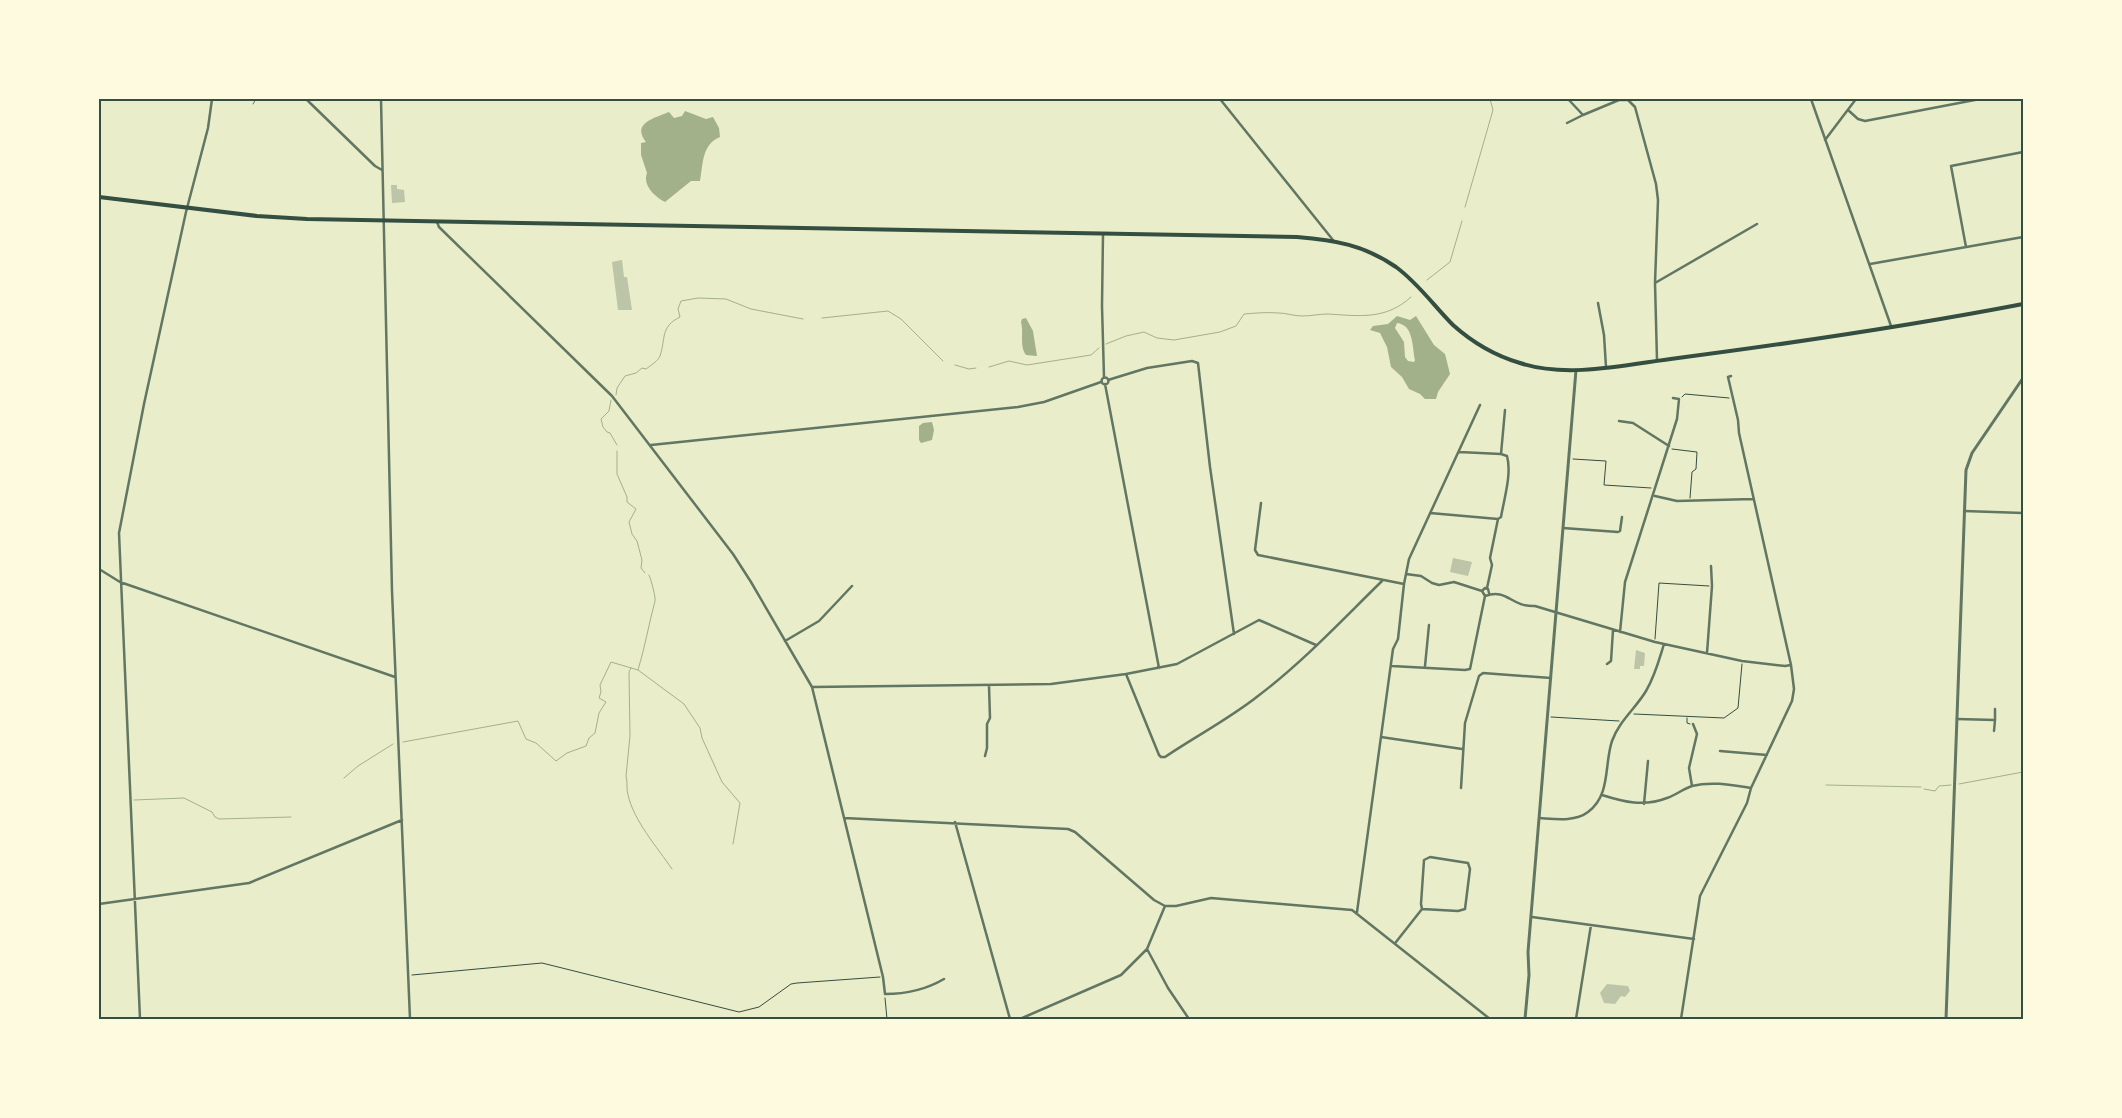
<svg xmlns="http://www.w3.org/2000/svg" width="2122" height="1118" font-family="Mulish,sans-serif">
  <rect width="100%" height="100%" fill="#e9edc9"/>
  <path fill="#a3b18a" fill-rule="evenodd" d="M685,111L706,119L713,117L719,128L720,137C702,144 703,164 700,181H691L665,202C655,197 642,185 647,173L641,155V143L646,142C631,123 655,118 669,112L674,118L682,116Z
    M1397,316L1410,320L1416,316L1434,345L1445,354L1450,374L1438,392L1436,399H1425L1420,394L1409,389L1402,377L1391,367L1387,347L1380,333L1370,330L1373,326L1388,324ZM1397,323C1414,325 1412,347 1415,360L1414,362L1408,361L1405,357L1404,342L1395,328Z
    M1026,318L1033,331L1037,356L1026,355C1019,345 1024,333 1021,322L1022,319Z
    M932,422L934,430L932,440L921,443L919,440V426L923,423Z"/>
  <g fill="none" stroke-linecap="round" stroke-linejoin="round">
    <path stroke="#a3b18a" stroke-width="1" d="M1465,207L1493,110L1490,99
      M1427,280L1450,262L1462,221
      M822,318L888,311L901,319L943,361
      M1106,344L1126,336L1144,332L1157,338L1174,340L1220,332L1236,326L1244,314C1256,313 1267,312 1279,313C1286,313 1294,316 1302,316C1310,316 1320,314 1328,314C1360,316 1386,320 1411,297
      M955,365L969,369L976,368
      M989,367L1009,361L1027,365L1091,355L1099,348
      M616,395L617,388L625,376L636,373L642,368L646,369C650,366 659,360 660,356C666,338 660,327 680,317L678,309L681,301L698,298L726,299L751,309L803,319
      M611,400L609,411L601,419L603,427L607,432L610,433L617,445
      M617,451V474L627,497V502L636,509L629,522L632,534L637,541L642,560L641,568L645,573
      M631,668L629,672L630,736L626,776C628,783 626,789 628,795C634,821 657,847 672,869
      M638,670L684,704L700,728L702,738L722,782L740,803L733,844
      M403,742L518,721L526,739L536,743L556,761L567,753L586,746L589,738L595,733L599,713L606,702L599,698L601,692L600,685L611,662L638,670C645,647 649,623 655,601C656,598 651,579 649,575
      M344,778L358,766L393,744
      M1959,784L2023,772
      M1826,785L1921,787
      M1924,789L1935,791L1939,786L1951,785
      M134,800L184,798L212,812L215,817L219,819L291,817"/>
  </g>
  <path fill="#bcc5a7" d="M391,185H397V189L404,190L405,202L392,203Z
    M622,260L624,277H627L632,310H618L612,262Z
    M1453,558L1472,562L1468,576L1450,572Z
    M1636,650L1645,653L1644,666H1640V669H1634Z
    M1607,984L1628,986L1630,991L1625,997L1621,996L1615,1004L1604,1003L1600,993Z"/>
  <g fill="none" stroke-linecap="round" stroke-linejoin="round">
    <path stroke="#344e41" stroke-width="1" d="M1682,397L1685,394L1729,398
      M1672,449L1697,452L1696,469L1692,472L1690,498
      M1573,459L1606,461L1604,485L1651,488
      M1655,639L1659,583L1709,586
      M1634,714L1724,718L1738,708L1742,664
      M1551,717L1619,721
      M1687,718V723L1690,724
      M412,975L542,963L739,1012L759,1007L791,984L797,983L880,977
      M885,998L887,1019"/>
    <path stroke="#617663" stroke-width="1" d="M253,104L256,99"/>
    <path stroke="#617663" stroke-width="2.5" d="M306,99L375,166L382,170
      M381,99L392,591L410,1019
      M1220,99L1333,240
      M1568,99L1583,115L1619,100H1628L1635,107L1656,184L1658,200L1655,283L1657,360
      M1811,99L1891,326
      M1848,110L1858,119L1865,121L1980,99
      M1567,123L1583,115
      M1825,140L1856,99
      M437,222L439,227L612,396L733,554L751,582L812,687L883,977L885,994C905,994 927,989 944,979
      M1103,234L1102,306L1104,377
      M1966,247L1951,166L2023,152
      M1870,264L2023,237
      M1655,283L1757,224
      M1598,303L1604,335L1606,367
      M1101.5 381a3.5 3.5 0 1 1 7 0a3.5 3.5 0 1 1-7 0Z
      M1108,380L1147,368L1192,361L1198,363L1210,467L1234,634
      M1105,384L1159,668
      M1619,421L1633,423L1669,446
      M651,445L1018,407L1044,402L1101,382
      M1459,452L1501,454L1507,456C1512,474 1504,499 1501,517L1498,519L1490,558L1492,565L1487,588
      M1501,454L1505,410
      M1655,496L1677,501L1753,499
      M1261,503L1255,550L1258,555L1404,584
      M1964,511L2023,513
      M1430,513L1498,519
      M1563,528L1618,532L1620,531L1622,517
      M99,569L120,582L395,677
      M1406,574L1421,576L1432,583L1439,585L1454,582L1482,591
      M1489,593L1488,589L1485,588L1482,591L1485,596C1508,588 1510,607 1535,606L1655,642L1742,661L1785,666L1791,665
      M1620,632L1625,582L1677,419L1679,399L1673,398
      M785,641L819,621L852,586
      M1707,653L1712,586L1711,566
      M1607,664L1611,661L1613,630
      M1392,666L1465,670L1470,669L1485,596
      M1425,666L1429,625
      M1126,674L1159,755L1161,757H1165C1196,736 1229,719 1258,696C1303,662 1342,620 1382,581
      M812,687L1051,684L1126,674L1177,664L1259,620L1316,645
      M1957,719L1995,720L1994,731
      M1995,720V709
      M1381,737L1462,749
      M1720,751L1767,755
      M985,756L987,748V724L990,718L989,686
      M1692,786L1689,768L1697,734L1693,724
      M1461,788L1465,723L1479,676L1483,673L1551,678
      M1602,795C1624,802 1644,807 1667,798C1676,795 1683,789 1692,786C1711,781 1732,785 1751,788
      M1644,804L1648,761
      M844,818L1068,829L1075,832L1154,900L1165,906H1176L1211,898L1352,910L1490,1019
      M1540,818C1555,819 1575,822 1588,812C1611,795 1604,765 1612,741C1619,721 1636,708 1646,691C1655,676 1659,660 1664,644
      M955,822L1010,1019
      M99,904L249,883L402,820
      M1357,912L1393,649L1398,639L1404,584L1409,559L1480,405
      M1532,917L1694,939
      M1396,942L1422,909L1458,911L1465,909L1470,869L1468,863L1430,857L1424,860L1421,904L1422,909
      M1147,949L1168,988L1189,1019
      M140,1019L119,533L144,404L186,212L208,128L212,99
      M1020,1019L1121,975L1147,949L1165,906
      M1576,1019L1591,925
      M1681,1019L1700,896L1747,803L1751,788L1792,701L1794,689L1791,665L1739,433L1738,420L1728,377L1731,376"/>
    <path stroke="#617663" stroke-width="3" d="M1525,1019L1529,975L1528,952L1576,370
      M1946,1019L1966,470L1972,453L2023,378"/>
    <path stroke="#344e41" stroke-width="4" d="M99,197L257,216L307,219L1297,237C1335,240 1364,245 1396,267C1418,283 1434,306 1453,325C1472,342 1496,356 1520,363C1568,379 1629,364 1678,358C1793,343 1909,326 2023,304"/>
  </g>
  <rect width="2122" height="1118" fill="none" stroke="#fefae0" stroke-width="200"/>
  <rect x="100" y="100" width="1922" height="918" fill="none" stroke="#344e41" stroke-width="2"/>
</svg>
